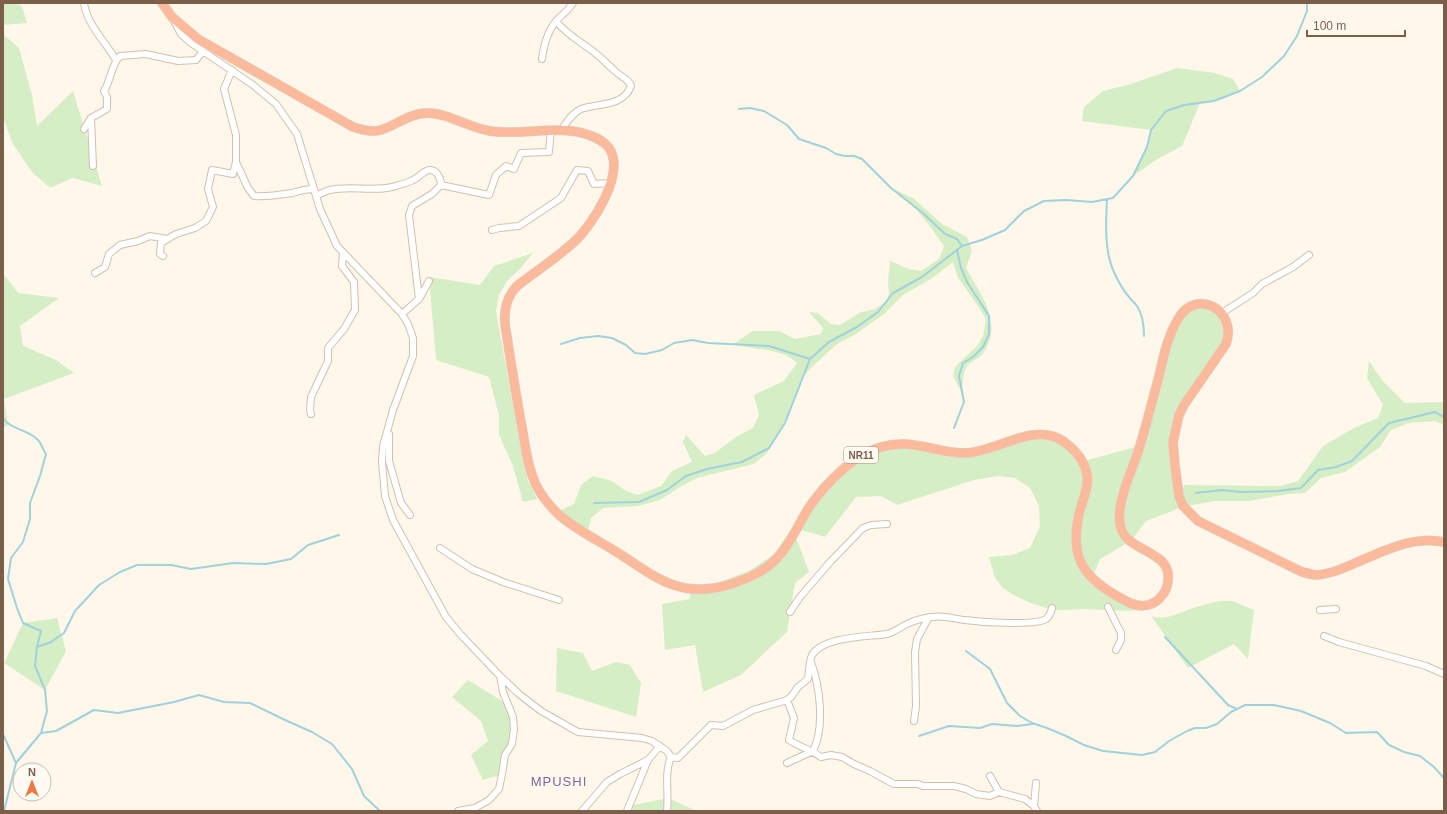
<svg xmlns="http://www.w3.org/2000/svg" width="1447" height="814" font-family="Helvetica,sans-serif">
  <rect width="100%" height="100%" fill="#fef7ea"/>
  <path fill="#d5eec6" d="M3,3H15L22,6L27,23L3,25Z
    M3,34L19,48L32,95L37,126L73,91L102,186L73,178L50,188L32,172L13,144L3,118Z
    M1177,68L1215,73L1233,79L1240,91L1214,101L1200,103L1182,146L1156,160L1133,176L1147,147L1151,130L1082,121L1084,107L1103,91L1131,84Z
    M891,188L913,198L942,224L967,237L972,251L966,268C981,295 1005,325 982,355C978,359 973,360 969,364C962,371 963,384 962,393L953,376L955,367L977,346L983,336L986,319L976,303L958,278L953,262L931,279L903,295L884,314L856,334L837,344L813,366L802,378L785,423L775,438L767,453L754,464L697,478L680,487L660,500L638,506L603,508L591,518L588,531L557,512L574,504L581,485L593,476L612,481L626,491L638,495L661,486L672,471L692,462L683,442L686,435L705,456L715,453L736,437L753,428L759,415L754,395L784,381L797,363C783,348 752,350 733,344L753,331H779L795,339L821,334L823,328L809,312L818,313L831,324L840,325L861,312L875,309L887,301L889,293L888,283L890,261L909,269L921,271L939,259L944,246C927,222 916,205 891,188Z
    M533,253L520,269L507,281L499,295L496,311L519,440L528,481L537,499L523,502L513,466L499,435V415L489,377L436,360L429,277L480,285L494,266Z
    M3,273L18,293L59,298L20,326L23,346L56,360L74,373L4,399L8,425L3,428Z
    M1190,303L1221,308L1227,338L1178,409L1177,494L1185,485L1280,486L1298,481L1323,446L1354,428L1378,418L1383,405L1367,378L1369,361L1382,380L1405,403L1444,402V425L1435,421L1409,423L1391,430L1380,447L1345,472L1321,478L1305,493L1288,494L1250,501H1214L1182,507L1146,521L1131,541L1100,559L1091,581L1126,605L1137,610L1129,611L1082,609L1065,610H1052L1031,603L1015,596L1003,588L995,578L989,557L1012,555L1030,548L1040,526L1039,506L1030,488L1015,478L998,476L974,480L897,505L881,496L856,497L825,537L792,527L809,572L795,583L787,632L741,675L703,692L695,645L665,650L662,604L690,599L689,585L717,583L749,571L773,555L810,503L845,462L864,449L881,442L903,441L951,451L1058,436L1080,462L1136,447L1163,351Z
    M1220,601H1232L1254,610L1248,659L1234,644L1188,668L1151,616C1166,621 1178,613 1193,608C1202,605 1210,603 1220,601Z
    M57,618L66,651L45,690L4,663L23,623Z
    M557,648L583,653L592,671L616,662L630,665L641,683L636,717L556,691Z
    M468,680L507,704L514,730L505,755L502,774L483,780L471,755L488,741L481,721L452,697Z
    M668,798L697,811H627L629,806Z"/>
  <g fill="none" stroke-linecap="round" stroke-linejoin="round">
    <path stroke="#a1d1dd" stroke-width="2" d="M739,109L750,108L764,111L787,125L799,139L826,148L836,154L845,156H854L862,159L891,188L924,214L945,234L957,239L962,246
      M1107,199C1106,222 1104,248 1113,270C1117,279 1122,289 1129,297C1131,300 1135,303 1137,306C1143,315 1144,326 1144,336
      M561,344L580,338L598,336L612,338L626,345L635,353L645,354L662,350L674,343L692,340L708,343L769,346L810,359
      M3,418C11,430 28,429 38,440C41,443 43,450 46,454L40,476L30,503V519L23,542L11,558L8,579L17,608L23,623L41,631L37,647L35,666L45,690L47,711L41,733L16,763
      M954,428L964,402L959,376L963,363L973,357L983,347L989,334V316L967,282L961,268L957,250
      M1196,493L1222,490L1241,492L1278,491L1301,488L1318,470L1336,467L1352,461L1389,423L1435,412L1444,417
      M594,503L639,502L667,490L686,476L707,469L742,462L769,448L785,423L810,359L829,342L857,327L878,312L893,293L922,277L962,246L982,240L1005,230L1024,211L1044,201L1066,200L1092,202L1113,198L1133,176L1147,147L1151,130L1166,111L1184,105L1214,101L1240,91L1262,77L1284,56L1297,36L1307,11V3
      M1165,637L1228,705L1237,709
      M37,647L51,642L64,633L75,611L99,585L120,572L137,565H171L191,569L233,563L266,564L291,559L308,545L339,535
      M966,651L990,669L1007,703L1020,716L1032,723L1047,728L1066,736L1084,745L1103,751L1142,755L1155,752L1169,741L1187,731L1195,728H1206L1217,724L1231,712L1245,705H1274L1301,711L1330,723L1346,733L1377,732L1389,745L1404,752L1420,756L1434,767L1444,778
      M41,733L56,731L94,710L118,713L174,702L199,695L224,702L250,703L285,720L312,732L332,744L352,769L364,796L380,811
      M3,734L16,763L4,811
      M919,736L949,726L980,728L992,724L1017,726L1033,724"/>
    <g stroke="#d3c0ae" stroke-width="8">
      <path id="minor" d="M84,3C87,25 105,41 116,60
        M174,21L181,34L191,43L253,85L276,104L297,134L320,209L337,246L402,314L408,324L413,338V356L393,410L383,446L382,462L385,496L393,520L446,617L461,635L500,676L519,694L541,711L578,732L642,738L652,741L667,751L671,757L678,758L711,725L723,726L753,710L787,700L791,697L798,687L808,679C809,671 809,662 812,655C824,636 868,637 887,634C893,633 899,628 905,625C914,620 923,618 932,617C943,615 954,619 965,620C980,622 1035,626 1046,619C1050,616 1051,612 1052,608
        M556,21C568,36 580,41 595,53C602,58 609,66 616,72C621,77 629,79 631,86C623,107 598,103 581,109C572,113 567,122 561,130
        M542,59C544,43 548,28 560,17C565,13 569,9 573,3
        M91,118L93,166
        M84,129L91,118L107,109V97L104,91C111,80 111,65 120,56L146,54L178,61L196,60L203,51
        M236,162L248,188L254,196C267,197 279,195 292,193C299,191 306,189 313,189
        M441,185L489,195L496,175L506,166L514,169L521,153L549,152L551,130
        M316,196C320,194 325,191 330,190C350,185 372,192 392,187C399,185 407,183 413,180C418,178 423,171 429,170C437,169 441,179 441,185L432,194L412,206L409,215L419,299
        M492,230L499,228L519,226L561,198L577,170L588,171L594,184L611,183
        M163,256L160,254L161,243L176,234L195,228L206,221L213,207L208,189L212,170L233,174L236,162V135L224,89L232,70
        M95,273L105,267L109,254L120,245L138,241L150,236L167,239
        M1222,313L1253,293L1262,284L1293,267L1309,255
        M402,314L419,299L429,281
        M311,414L310,410L311,397L328,361V348L344,329L355,310L354,282L342,266L343,253
        M389,434V461L401,503L410,515
        M440,548L472,569L503,582L559,600
        M1108,607L1121,633V640L1116,650
        M1320,610L1336,609
        M790,612L800,597L831,561L863,528L871,525L887,524
        M1324,636L1339,642L1426,666L1444,674
        M787,700L794,718L789,740C800,747 811,750 821,757L831,755L842,757L854,764L870,771L894,784H918L923,786H954L966,789L976,794L990,796L999,792
        M914,721L916,706L915,652L917,639L929,617
        M787,763L813,751C825,727 820,687 811,662
        M990,776L999,792L1025,799L1034,806
        M1036,783L1034,806L1037,811
        M458,811L475,808L489,800L499,789L502,774L505,755L512,744L514,730L513,717L503,692L500,676
        M582,811L607,782L620,774L648,760
        M627,811L648,760L660,746
        M667,811C669,793 664,773 671,757"/>
    </g>
    <g stroke="#ddd5d0" stroke-width="10">
      <path id="highway" d="M162,3L172,17L198,39L353,127C383,137 386,126 412,116C417,114 422,113 427,113C449,113 469,128 490,131C523,136 557,124 589,135C597,138 604,141 609,148C626,173 593,224 575,241C557,258 536,271 517,286C507,297 504,308 505,324C510,357 515,389 521,422C525,443 527,465 536,485C541,495 549,505 557,513C575,530 602,542 623,556C659,580 682,598 728,585C743,580 760,574 772,563C788,549 797,527 808,509C813,501 819,494 825,487C847,463 870,444 903,444C924,444 944,454 967,453C998,451 1033,422 1063,441C1074,449 1085,461 1087,475C1089,487 1083,499 1080,510C1068,558 1083,579 1126,601C1137,607 1149,608 1159,599C1164,594 1168,587 1168,580C1172,552 1131,552 1122,531C1113,511 1130,475 1137,455C1145,431 1151,405 1158,380C1163,359 1167,337 1178,319C1196,287 1238,310 1226,344L1184,405L1179,415L1173,442L1175,466L1179,496L1183,506L1198,521L1300,571C1305,573 1310,574 1315,575C1328,575 1342,569 1353,564C1382,552 1412,535 1444,542"/>
    </g>
    <use href="#minor" stroke="#fff" stroke-width="6"/>
    <use href="#highway" stroke="#fcba9d" stroke-width="9"/>
  </g>
  <g text-anchor="middle" dominant-baseline="central" stroke-width="3.5" stroke-linejoin="round" paint-order="stroke">
    <rect fill="#fffbf2" stroke="#a38d7c" stroke-width="1" x="844" y="447" width="34" height="16" rx="3"/>
    <g font-size="10" font-weight="bold" fill="#7c5e4a">
      <text x="861" y="455">NR11</text>
    </g>
    <g font-size="13" letter-spacing="1" fill="#886298" stroke="#fffbf2">
      <text x="559" y="781">MPUSHI</text>
    </g>
  </g>
  <rect width="1447" height="814" fill="none" stroke="#7c5e4a" stroke-width="8"/>
  <g transform="translate(32 782)"><circle r="19" fill="#fffbf2" stroke="#cbbcaf"/>
  <path d="M0-3L7 15L0 10L-7 15Z" fill="#f17446"/>
  <text y="-6" font-size="11" font-weight="bold" text-anchor="middle" fill="#7c5e4a">N</text>
  </g>
  <path d="M1307 30v6h98v-6" fill="none" stroke="#7c5e4a" stroke-width="2"/>
  <text x="1313" y="30" font-size="12" fill="#7c5e4a" stroke="#fffbf2" stroke-width="3" paint-order="stroke">100 m</text>
</svg>
